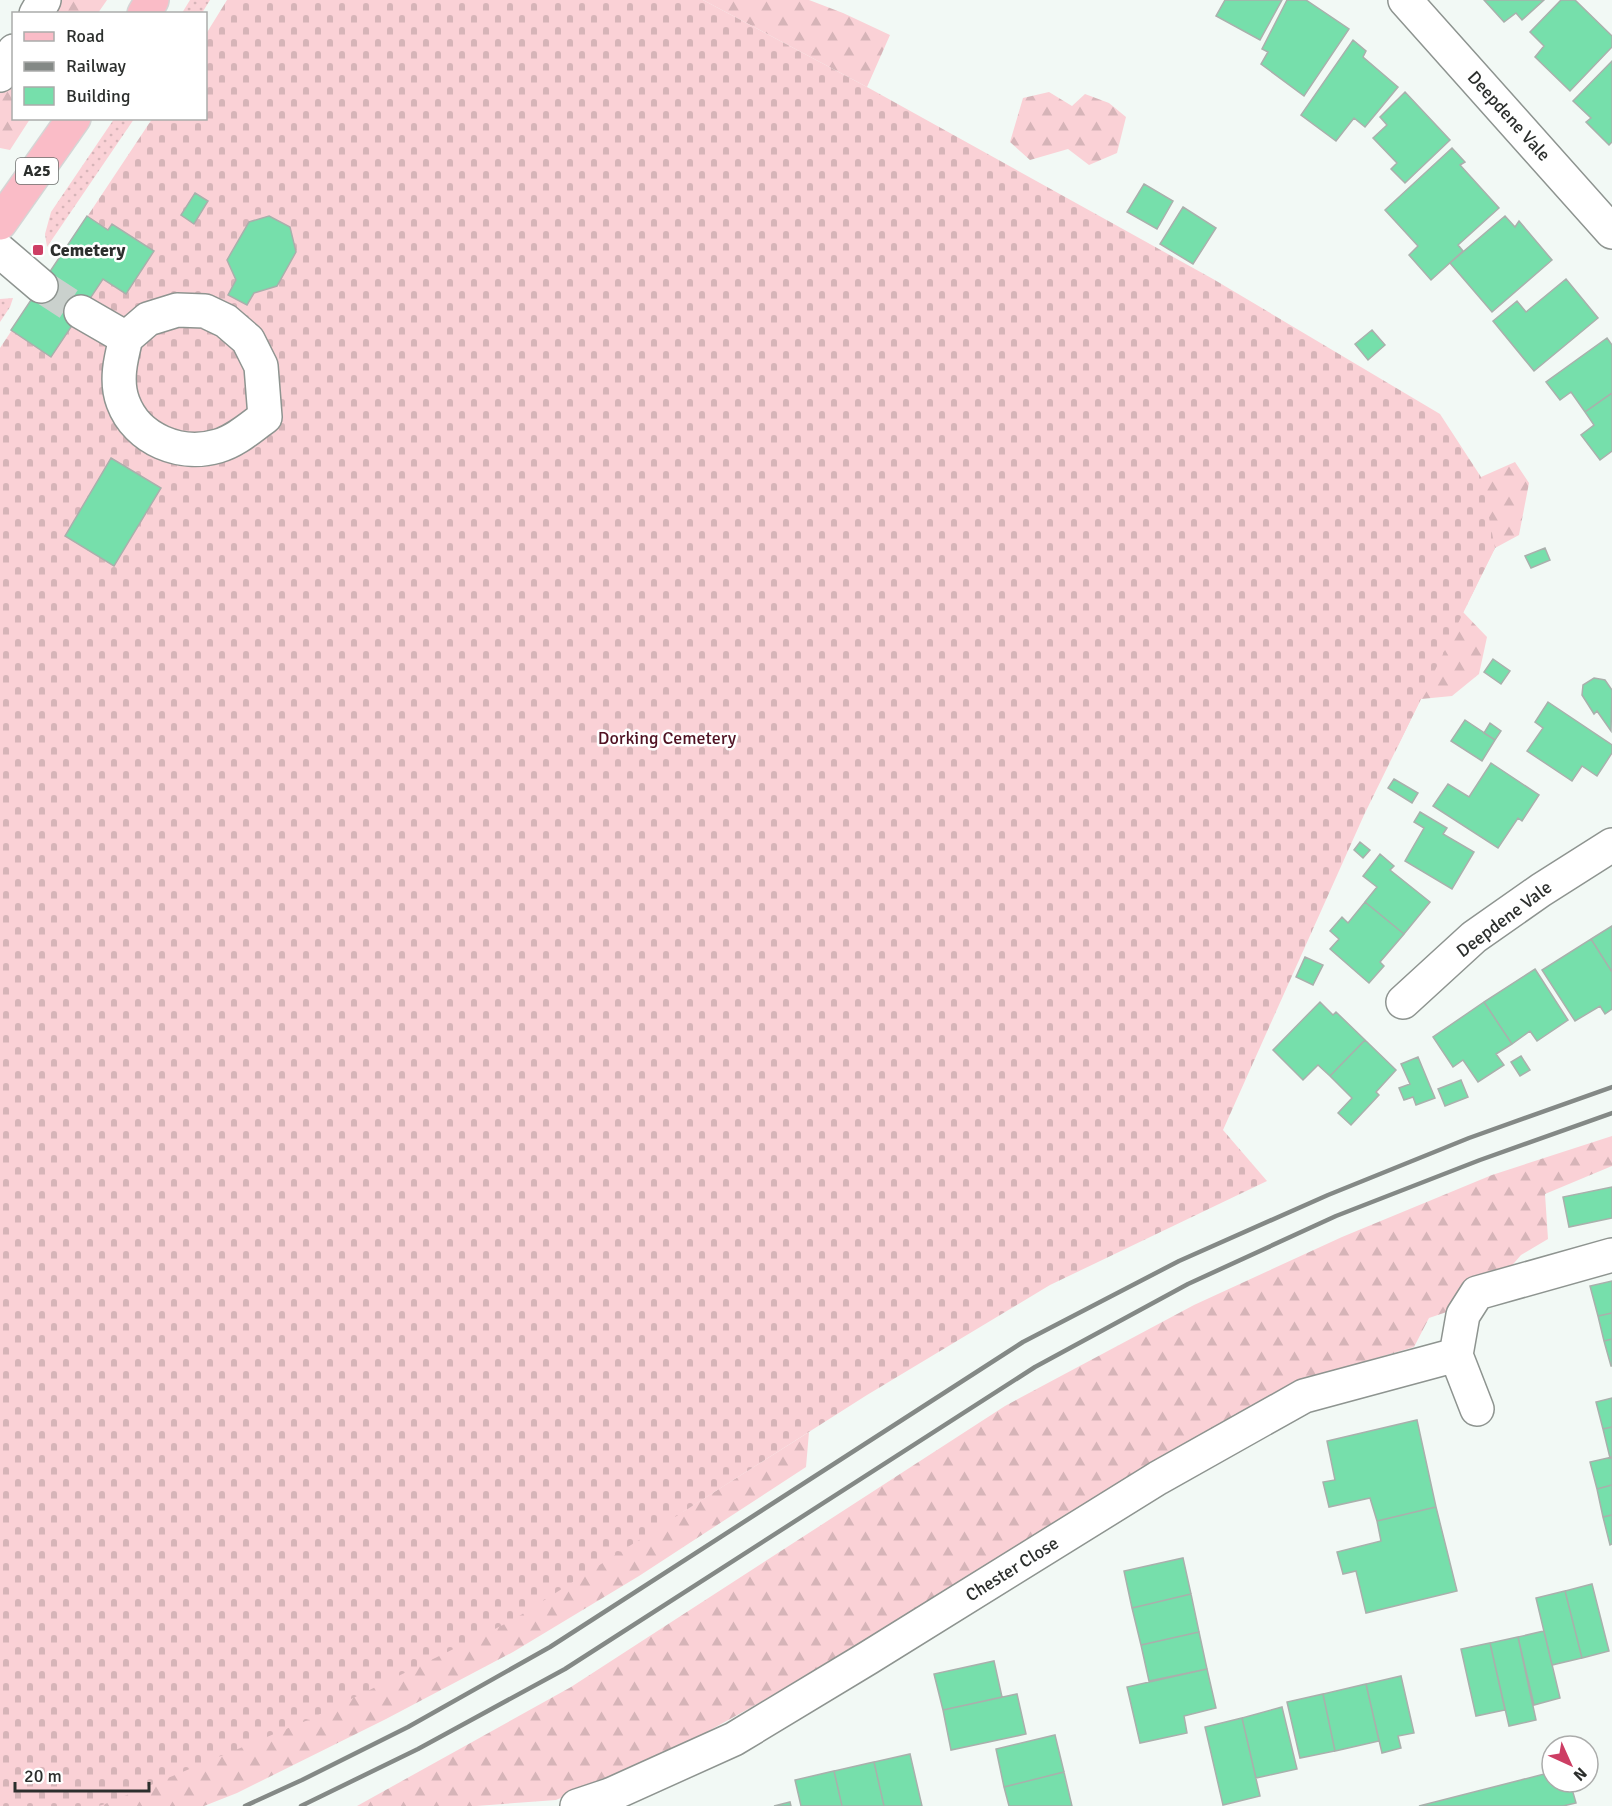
<svg xmlns="http://www.w3.org/2000/svg" width="1612" height="1806" font-family="Signika,sans-serif">
  <defs>
    <pattern id="grass-dots" width="8" height="8" patternUnits="userSpaceOnUse" patternTransform="scale(1.5)"><rect width="8" height="8" fill="#fad1d6"/><path d="M2 2h.1M6 6h.1" fill="none" stroke="#d6b4b8" stroke-width="1.8" stroke-linecap="round"/></pattern>
    <pattern id="forest-firs" width="22" height="20" patternUnits="userSpaceOnUse" patternTransform="scale(1.5)"><rect width="22" height="20" fill="#fad1d6"/><path d="M5 1l3.5 6h-7zM16 11l3.5 6h-7z" fill="#d6b4b8"/></pattern>
    <pattern id="cemetery-stones" width="16" height="16" patternUnits="userSpaceOnUse" patternTransform="scale(1.5)"><rect width="16" height="16" fill="#fad1d6"/><path d="M2 7V4a2 2 0 0 1 4 0v3zM10 15v-3a2 2 0 0 1 4 0v3z" fill="#d6b4b8"/></pattern>
  </defs>
  <rect width="100%" height="100%" fill="#f2f9f5"/>
  <path fill="url(#grass-dots)" d="M190,0H210L202,13H182Z
    M114,119H134L47,247L45,234L51,212Z
    M13,298L10,307L0,322V299Z"/>
  <path fill="url(#forest-firs)" d="M53,0H107L98,13L45,14Z
    M703,0H809L843,13L890,35L867,87Z
    M13,68L14,118L30,119L10,150L0,148V92Z
    M1049,92L1072,106L1085,94L1109,103L1126,117L1117,153L1089,165L1068,149L1030,160L1010,142L1023,98Z
    M1515,462L1529,483L1519,535L1495,548L1463,612L1487,637L1479,674L1452,696L1421,699L1395,752L1447,480L1481,477Z
    M1612,1136V1166L1545,1194L1548,1239L1521,1255L1482,1300L1429,1318L1414,1347L1309,1378L862,1646L694,1739L556,1800L476,1806H357L571,1687L1005,1406L1194,1305L1342,1237L1492,1175Z
    M809,1432L806,1467L639,1576L513,1652L386,1719L237,1793L204,1806H99L684,1511Z"/>
  <path fill="url(#cemetery-stones)" d="M227,0H703L867,87L1213,279L1440,414L1481,477L1495,548L1364,815L1223,1130L1267,1181L1050,1285L867,1395L513,1620L308,1720L105,1804L99,1806H0V348L152,119L206,118V34Z"/>
  <path fill="#76dfab" stroke="#a9b0ac" stroke-width="1.5" d="M1225,0H1282L1260,40L1216,16Z
    M1287,0H1306L1349,29L1304,96L1261,64L1268,52L1262,49Z
    M1484,0H1544L1522,20L1516,13L1504,22Z
    M1561,0H1575L1612,36V47L1570,91L1535,57L1544,46L1530,32Z
    M1353,40L1366,51L1363,57L1398,87L1365,127L1354,118L1336,141L1301,115Z
    M1612,61V142L1609,145L1586,122L1591,118L1573,101Z
    M1405,92L1450,140L1405,183L1391,169L1397,163L1373,138L1387,125L1380,117Z
    M1452,148L1465,162L1460,165L1499,208L1458,245L1463,251L1431,280L1409,255L1418,246L1385,210Z
    M1144,184L1173,201L1157,229L1127,212Z
    M195,193L208,201L194,224L181,215Z
    M1183,207L1216,228L1193,264L1160,244Z
    M87,216L108,230L112,224L154,251L126,294L103,279L51,357L11,330Z
    M269,216L290,227L296,252L277,286L254,293L247,305L228,295L236,280L227,260L249,222Z
    M1505,216L1515,227L1519,221L1552,260L1492,312L1450,263Z
    M1566,279L1598,318L1534,371L1493,321L1517,301L1526,312Z
    M1372,330L1385,345L1368,360L1355,344Z
    M1607,338L1612,345V393L1585,412L1571,392L1560,400L1546,382Z
    M1612,393V451L1600,460L1581,435L1594,425L1585,412Z
    M111,458L161,488L114,566L65,536Z
    M1545,548L1550,560L1531,568L1525,556Z
    M1493,659L1510,671L1501,684L1484,672Z
    M1594,678L1605,680L1612,690L1611,731L1597,711L1594,714L1582,695L1583,685Z
    M1548,702L1612,745V753L1597,776L1582,766L1572,781L1527,751L1543,728L1535,722Z
    M1465,720L1495,740L1482,761L1451,741Z
    M1490,723L1501,731L1495,740L1484,733Z
    M1491,763L1539,795L1522,821L1518,818L1498,848L1433,806L1448,784L1469,797Z
    M1394,779L1418,793L1412,803L1388,788Z
    M1420,812L1447,828L1443,834L1474,852L1452,889L1405,861L1424,828L1414,822Z
    M1360,842L1370,850L1363,858L1354,850Z
    M1380,854L1394,866L1390,870L1430,902L1404,934L1365,902L1377,887L1363,876Z
    M1365,902L1404,934L1380,962L1384,966L1369,983L1330,949L1339,939L1330,931L1342,917L1348,923Z
    M1612,926V972L1591,939Z
    M1591,939L1612,972V1009L1605,1014L1600,1006L1575,1021L1542,970Z
    M1305,957L1323,965L1313,985L1296,977Z
    M1535,969L1568,1020L1537,1041L1530,1031L1512,1044L1484,1002Z
    M1320,1002L1333,1015L1336,1012L1365,1040L1330,1076L1318,1065L1303,1080L1273,1050Z
    M1484,1002L1512,1044L1496,1054L1504,1065L1478,1082L1463,1060L1453,1067L1433,1037Z
    M1365,1040L1396,1070L1376,1092L1379,1095L1351,1125L1338,1113L1352,1098L1330,1076Z
    M1521,1056L1530,1070L1520,1076L1511,1062Z
    M1418,1057L1435,1098L1416,1105L1413,1097L1404,1100L1399,1088L1410,1084L1401,1064Z
    M1461,1080L1468,1097L1445,1106L1438,1089Z
    M1612,1187V1218L1569,1227L1563,1197Z
    M1612,1281V1313L1598,1316L1590,1286Z
    M1612,1313V1339L1604,1341L1598,1316Z
    M1612,1339V1366H1611L1604,1341Z
    M1612,1398V1427L1603,1429L1596,1402Z
    M1417,1420L1436,1507L1377,1521L1370,1498L1329,1507L1323,1482L1335,1480L1327,1441Z
    M1612,1427V1457L1610,1458L1603,1429Z
    M1612,1457V1485L1597,1489L1590,1462Z
    M1612,1485V1515L1603,1517L1597,1489Z
    M1436,1507L1457,1591L1366,1613L1356,1571L1343,1574L1337,1552L1381,1541L1377,1521Z
    M1612,1515V1544L1610,1545L1603,1517Z
    M1183,1558L1191,1594L1132,1608L1124,1571Z
    M1592,1584L1609,1651L1582,1658L1565,1591Z
    M1565,1591L1582,1658L1552,1665L1536,1598Z
    M1191,1594L1199,1632L1141,1645L1132,1608Z
    M1544,1631L1560,1698L1534,1705L1518,1637Z
    M1199,1632L1207,1669L1149,1681L1141,1645Z
    M1518,1637L1536,1720L1509,1726L1490,1643Z
    M1490,1643L1505,1710L1476,1716L1461,1649Z
    M994,1661L1002,1697L943,1710L934,1674Z
    M1207,1669L1216,1708L1184,1716L1187,1733L1140,1743L1127,1687Z
    M1401,1676L1414,1733L1398,1736L1401,1748L1382,1753L1366,1684Z
    M1366,1684L1379,1741L1335,1751L1323,1694Z
    M1017,1694L1026,1734L951,1750L943,1710Z
    M1323,1694L1335,1751L1300,1758L1287,1702Z
    M1282,1707L1297,1769L1256,1778L1242,1718Z
    M1242,1718L1260,1796L1223,1805L1205,1727Z
    M1055,1735L1064,1772L1004,1787L996,1749Z
    M910,1754L922,1806H884L874,1762Z
    M874,1762L884,1806H842L834,1771Z
    M834,1771L842,1806H801L795,1780Z
    M1064,1772L1072,1806H1009L1004,1787Z
    M1552,1772V1782H1570L1576,1803L1563,1806H1419Z
    M790,1802L791,1806H774Z"/>
  <g fill="none" stroke-linecap="round" stroke-linejoin="round">
    <path stroke="#cad1cd" stroke-width="33" stroke-dasharray="33 16" stroke-linecap="butt" d="M41,286L81,312"/>
    <g stroke="#8e9490" stroke-width="36">
      <path id="minor" d="M1405,0L1612,232
        M36,14L44,0
        M0,75L14,51
        M0,251L41,286
        M81,312L126,338L148,319L177,310L205,311L226,321L248,340L261,366L265,417C251,427 236,441 218,446C181,457 137,440 123,402C115,381 121,358 126,338
        M1403,1002L1474,937L1541,890L1612,845
        M1477,1409L1456,1355L1463,1315L1477,1293L1612,1255
        M577,1806L610,1795L734,1739L868,1658L1158,1478L1304,1396L1456,1355"/>
    </g>
    <g stroke="#d5d5d5" stroke-width="36">
      <path id="major" d="M144,14L152,0
        M0,223L74,118"/>
    </g>
    <use href="#minor" stroke="#fff" stroke-width="33"/>
    <use href="#major" stroke="#fabcc7" stroke-width="33"/>
    <path stroke="#848986" stroke-width="4.5" d="M245,1806L302,1780L408,1727L550,1647L1023,1342L1179,1261L1328,1195L1469,1138L1612,1087
      M301,1806L418,1749L565,1669L1035,1367L1188,1284L1336,1216L1480,1160L1612,1113"/>
  </g>
  <rect fill="#cd3e64" stroke="#fff" stroke-width="2" x="32" y="244" width="12" height="12" rx="3"/>
  <g text-anchor="middle" dominant-baseline="central" stroke-width="5" stroke-linejoin="round" paint-order="stroke">
    <rect fill="#fff" stroke="#6b6d6c" stroke-width="1.5" x="16" y="158" width="42" height="26" rx="4.5"/>
    <g font-size="16" font-weight="bold" fill="#2c2f2d">
      <text x="37" y="171">A25</text>
    </g>
    <g font-size="18" fill="#2c2f2d" stroke="#fff">
      <text transform="translate(1509 116) rotate(48)">Deepdene Vale</text>
      <text transform="translate(1504 919) rotate(-37)">Deepdene Vale</text>
      <text transform="translate(1012 1569) rotate(-32)">Chester Close</text>
    </g>
    <g font-size="18" font-weight="bold" fill="#2c2f2d" stroke="#fff" text-anchor="start">
      <text x="50" y="250">Cemetery</text>
    </g>
    <g font-size="18" fill="#501223" stroke="#fff">
      <text x="667" y="738">Dorking Cemetery</text>
    </g>
  </g>
  <rect x="12" y="12" width="195" height="108" fill="#ffffff" stroke="#abacab" stroke-width="1.5"/>
  <rect x="24" y="32" width="30" height="9" fill="#fabcc7" stroke="#abacab" stroke-width="1.5"/>
  <text x="66" y="42" font-size="18" fill="#2c2f2d">Road</text>
  <rect x="24" y="62" width="30" height="9" fill="#848986" stroke="#abacab" stroke-width="1.5"/>
  <text x="66" y="72" font-size="18" fill="#2c2f2d">Railway</text>
  <rect x="24" y="87" width="30" height="18" fill="#76dfab" stroke="#abacab" stroke-width="1.5"/>
  <text x="66" y="102" font-size="18" fill="#2c2f2d">Building</text>
  <g transform="translate(1570 1764) rotate(135)"><circle r="28" fill="#ffffff" stroke="#abacab" stroke-width="1.5"/>
  <path d="M0-4.5L10 22L0 15L-10 22Z" fill="#cd3e64"/>
  <text y="-9" font-size="16" font-weight="bold" text-anchor="middle" fill="#2c2f2d">N</text>
  </g>
  <path d="M15 1782v9h134v-9" fill="none" stroke="#2c2f2d" stroke-width="3"/>
  <text x="24" y="1782" font-size="18" fill="#2c2f2d" stroke="#ffffff" stroke-width="4.5" paint-order="stroke">20 m</text>
</svg>
